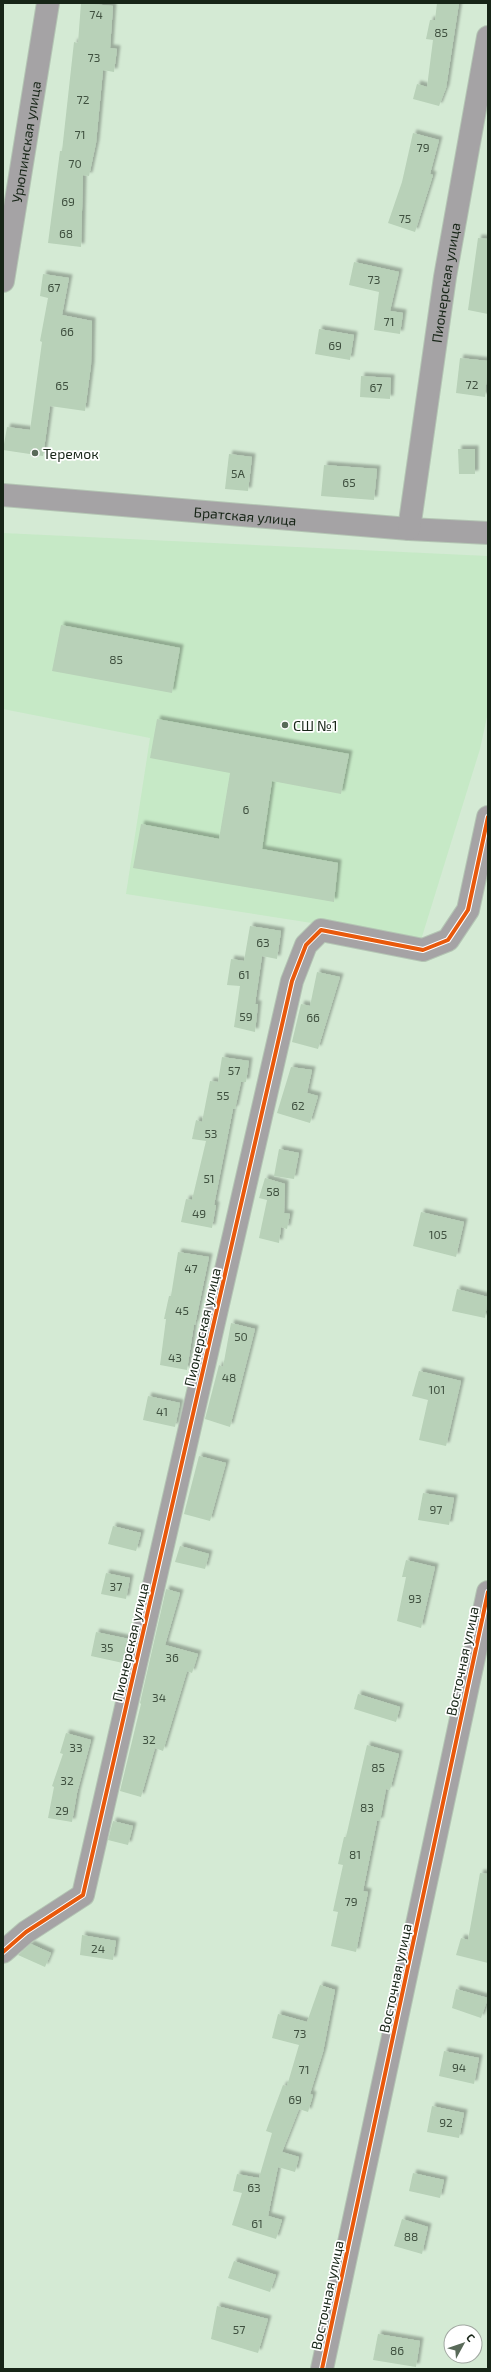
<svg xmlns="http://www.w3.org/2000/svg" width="491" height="2372" font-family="'Exo 2',sans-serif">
  <defs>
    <filter id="shadow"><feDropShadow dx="3.5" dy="-3.5" stdDeviation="1" flood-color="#0004"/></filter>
  </defs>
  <rect width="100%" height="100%" fill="#d4ead4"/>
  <path fill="#c6e9c6" d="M3,533L488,556V712L480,749L421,940L126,894L150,738L3,709Z"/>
  <path fill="#b8d1b8" filter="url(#shadow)" d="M81,3L113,6L110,48L117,49L114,72L103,70L96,143L89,176L83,175L81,247L48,243L60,151H62L74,42L78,43Z
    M437,3H459L446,88L439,106L413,99L417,84L427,87L433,40L426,39L430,20H435Z
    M413,133L439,140L430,174L433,175L415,232L388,223L402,182Z
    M478,238L488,239V314L468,310Z
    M354,262L399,272L390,311L403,313L400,334L374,330L379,292L349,285Z
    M43,274L69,278L62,315L92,321L91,365L85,411L50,406L43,456L3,450L7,427L30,430L42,342L40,341L48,298L40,296Z
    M319,329L354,335L350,360L315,354Z
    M460,358L488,361L485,397L456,393Z
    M361,376L391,378L390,399L360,397Z
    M458,449H475V474H459Z
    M229,454L252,457L248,491L225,489Z
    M324,465L377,469L374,500L321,496Z
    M61,625L180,648L172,693L52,671Z
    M157,719L349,754L341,794L272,781L262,849L338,863L334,902L133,868L141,824L219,839L230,773L150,758Z
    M250,926L281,931L277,959L262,956L255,1004H258L255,1032L234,1027L240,986L227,985L231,959L244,961Z
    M317,972L340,977L318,1049L292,1042L301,1004L310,1006Z
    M222,1057L249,1061L246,1082H241L235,1109H233L214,1205H216L212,1228L181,1222L186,1199L192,1200L206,1141L192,1139L196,1120L202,1122L210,1081L218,1082Z
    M291,1067L312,1070L307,1093L318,1096L310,1123L277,1113Z
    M279,1149L299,1153L294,1179L274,1176Z
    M265,1178L285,1184L284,1213L290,1214L287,1229L281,1227L279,1243L259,1238L267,1200L259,1198Z
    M421,1212L464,1222L456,1257L413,1246Z
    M178,1252L209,1257L195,1325L194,1324L187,1370L160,1365L166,1319H164L169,1296H171Z
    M457,1289L488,1297L485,1318L452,1311Z
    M231,1323L255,1329L230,1427L205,1419L219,1365L223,1367Z
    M419,1371L461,1381L446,1446L419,1440L428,1400L412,1396Z
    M148,1396L180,1403L175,1427L143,1420Z
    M199,1456L226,1463L210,1521L184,1514Z
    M423,1493L454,1498L449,1525L418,1520Z
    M113,1526L141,1533L136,1551L108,1544Z
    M180,1546L209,1554L205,1569L175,1562Z
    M406,1560L435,1567L421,1628L397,1621L406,1577H402Z
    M106,1573L130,1578L126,1599L101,1594Z
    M166,1589L180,1593L165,1645L198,1654L192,1673L187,1671L163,1751L155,1748L141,1797L120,1791L141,1704L140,1703Z
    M96,1632L129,1639L123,1663L91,1656Z
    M358,1694L400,1707L396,1722L354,1709Z
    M66,1733L91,1740L77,1793L72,1822L48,1818L54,1787L52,1786L63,1754L60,1753Z
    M367,1745L399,1754L390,1790L386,1789L380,1821H377L363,1891L368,1892L356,1952L331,1946L338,1912L333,1911L343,1865L338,1864L344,1837H346Z
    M113,1821L133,1826L128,1845L108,1840Z
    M480,1873L488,1874V1963L456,1955L461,1938L468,1940Z
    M82,1935L116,1941L113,1960L80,1955Z
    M31,1944L51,1953L45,1967L18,1955Z
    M320,1985L335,1990L323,2052L310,2094L313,2095L308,2112L299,2109L282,2152L299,2157L295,2172L278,2167L268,2216L282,2220L276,2239L232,2225L242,2193L233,2191L237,2174L259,2178L272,2133L266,2131L283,2085L287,2086L299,2045L272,2038L278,2014L307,2022Z
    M456,1989L488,1998L481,2018L452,2008Z
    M444,2051L479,2058L474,2084L439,2076Z
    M432,2106L464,2113L459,2138L427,2132Z
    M413,2173L444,2180L440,2198L409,2191Z
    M402,2219L428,2227L422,2254L394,2246Z
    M234,2261L276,2275L270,2292L228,2278Z
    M217,2306L268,2319L258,2353L211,2339Z
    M378,2334L420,2341L416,2367L373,2360Z"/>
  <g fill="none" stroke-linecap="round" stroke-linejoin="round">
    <g stroke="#b4c5b4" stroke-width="24">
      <g id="minor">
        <path id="s1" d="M3,281L48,3"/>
        <path id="s2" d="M3,495L409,529L488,533"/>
        <path id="s3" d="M409,529L445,277L488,37"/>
        <path d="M3,1952L26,1932L83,1895L292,981L306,945L321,930L423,950L448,940L468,910L488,817"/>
      </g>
    </g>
    <g stroke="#b4c5b4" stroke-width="24">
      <path id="tertiary" d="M322,2369L488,1592"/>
    </g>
    <use href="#minor" stroke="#a5a3a5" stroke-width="22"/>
    <use href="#tertiary" stroke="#a5a3a5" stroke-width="22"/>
    <g stroke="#fff" stroke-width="6">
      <path id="cycleway" d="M3,1952L26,1932L83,1895L292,981L306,945L321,930L423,950L448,940L468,910L488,817
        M322,2369L488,1592"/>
    </g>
    <use href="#cycleway" stroke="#e8590c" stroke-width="4"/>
  </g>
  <g fill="#596a59" stroke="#fff" stroke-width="1.5">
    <circle cx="35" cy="453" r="4"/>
    <circle cx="285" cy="725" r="4"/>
  </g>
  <g text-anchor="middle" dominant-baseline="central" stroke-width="3.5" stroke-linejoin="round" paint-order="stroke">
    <g font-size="12" fill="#3f503f">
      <text x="96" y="14">74</text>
      <text x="441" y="32">85</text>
      <text x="94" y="57">73</text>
      <text x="83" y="99">72</text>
      <text x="80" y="134">71</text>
      <text x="423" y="147">79</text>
      <text x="75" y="163">70</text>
      <text x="68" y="201">69</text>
      <text x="405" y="218">75</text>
      <text x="66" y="233">68</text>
      <text x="374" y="279">73</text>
      <text x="54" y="287">67</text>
      <text x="389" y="321">71</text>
      <text x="67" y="331">66</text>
      <text x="335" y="345">69</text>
      <text x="472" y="384">72</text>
      <text x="62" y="385">65</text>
      <text x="376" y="387">67</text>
      <text x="238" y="473">5А</text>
      <text x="349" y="482">65</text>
      <text x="116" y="659">85</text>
      <text x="246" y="809">6</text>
      <text x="263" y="942">63</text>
      <text x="244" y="974">61</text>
      <text x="246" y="1016">59</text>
      <text x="313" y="1017">66</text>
      <text x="234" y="1070">57</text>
      <text x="223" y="1095">55</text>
      <text x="298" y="1105">62</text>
      <text x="211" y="1133">53</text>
      <text x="209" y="1178">51</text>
      <text x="273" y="1191">58</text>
      <text x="199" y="1213">49</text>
      <text x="438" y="1234">105</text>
      <text x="191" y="1268">47</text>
      <text x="182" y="1310">45</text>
      <text x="241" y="1336">50</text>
      <text x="175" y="1357">43</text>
      <text x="229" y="1377">48</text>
      <text x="437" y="1389">101</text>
      <text x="162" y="1411">41</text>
      <text x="436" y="1509">97</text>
      <text x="116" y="1586">37</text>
      <text x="415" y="1598">93</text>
      <text x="107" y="1647">35</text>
      <text x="172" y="1657">36</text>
      <text x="159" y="1697">34</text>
      <text x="149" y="1739">32</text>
      <text x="76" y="1747">33</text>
      <text x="378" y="1767">85</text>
      <text x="67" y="1780">32</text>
      <text x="367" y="1807">83</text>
      <text x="62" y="1810">29</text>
      <text x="355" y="1854">81</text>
      <text x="351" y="1901">79</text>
      <text x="98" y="1948">24</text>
      <text x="300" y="2033">73</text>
      <text x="459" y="2067">94</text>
      <text x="304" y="2069">71</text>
      <text x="295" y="2099">69</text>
      <text x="446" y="2122">92</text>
      <text x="254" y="2187">63</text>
      <text x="257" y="2223">61</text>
      <text x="411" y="2236">88</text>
      <text x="239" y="2329">57</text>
      <text x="397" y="2350">86</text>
    </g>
    <g font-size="14" fill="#172517" stroke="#fff">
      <text stroke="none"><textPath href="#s1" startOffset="141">Урюпинская улица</textPath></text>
      <text stroke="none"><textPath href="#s3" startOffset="249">Пионерская улица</textPath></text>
      <text stroke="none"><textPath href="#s2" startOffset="243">Братская улица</textPath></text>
      <text transform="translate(202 1327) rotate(-77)">Пионерская улица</text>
      <text transform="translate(130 1642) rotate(-77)">Пионерская улица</text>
      <text transform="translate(462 1661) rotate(-78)">Восточная улица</text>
      <text transform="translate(395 1978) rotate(-78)">Восточная улица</text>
      <text transform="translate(327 2295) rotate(-78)">Восточная улица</text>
    </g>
    <g font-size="14" fill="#172517" stroke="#fff" text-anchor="start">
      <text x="43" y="453">Теремок</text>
      <text x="293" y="725">СШ №1</text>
    </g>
  </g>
  <rect width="491" height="2372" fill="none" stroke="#172517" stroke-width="8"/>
  <g transform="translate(463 2344) rotate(50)"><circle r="19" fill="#ffffff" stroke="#a2a8a2"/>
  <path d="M0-3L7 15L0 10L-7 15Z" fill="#596a59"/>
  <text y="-6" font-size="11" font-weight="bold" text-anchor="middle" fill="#172517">С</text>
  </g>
</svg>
